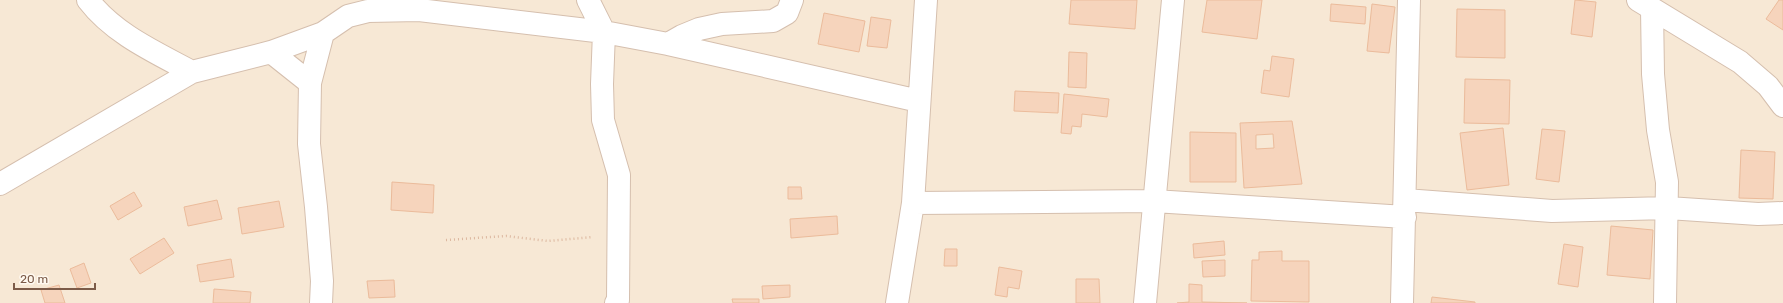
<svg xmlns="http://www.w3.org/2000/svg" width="1783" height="303" font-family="Rubik,sans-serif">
  <rect width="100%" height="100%" fill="#fef6e8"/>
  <path fill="#f7e8d5" d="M0,0H1783V303H0Z"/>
  <path fill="#f6d4bc" stroke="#ebbb9b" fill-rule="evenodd" d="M1071,0H1137L1135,29L1069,24Z
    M1207,0H1262L1257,39L1202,32Z
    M1575,0L1596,2L1592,37L1571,34Z
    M1779,0H1783V30L1766,19Z
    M1331,4L1366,7L1365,24L1330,21Z
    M1372,4L1395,7L1389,53L1367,51Z
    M1457,9L1505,10V58L1456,57Z
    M824,13L865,21L859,52L818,44Z
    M871,17L891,20L887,48L867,46Z
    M1069,52L1087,53L1086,88L1068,87Z
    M1272,56L1294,59L1289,97L1261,93L1264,70L1270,71Z
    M1465,79L1510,80L1509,124L1464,123Z
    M1015,91L1059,93L1058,113L1014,111Z
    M1064,94L1109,99L1107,117L1082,114L1081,127L1072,126L1071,134L1061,133Z
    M1292,121L1302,184L1244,188L1240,123ZM1273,134L1274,148L1256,149V135Z
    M1503,128L1509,185L1467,190L1460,133Z
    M1542,129L1565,131L1559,182L1536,179Z
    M1190,132L1236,133V182H1190Z
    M1741,150L1775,152L1773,199L1739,198Z
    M392,182L434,185L433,213L391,210Z
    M788,187H801L802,199H788Z
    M134,192L142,206L118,220L110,206Z
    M217,200L222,219L188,226L184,207Z
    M279,201L284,227L242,234L238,208Z
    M837,216L838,234L791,238L790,219Z
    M1611,226L1653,230L1650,279L1607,275Z
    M164,238L174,253L140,274L130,259Z
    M1224,241L1225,255L1194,258L1193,244Z
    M1564,244L1583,247L1578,287L1558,284Z
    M945,249H957V266H944Z
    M1282,251V261H1309V302L1251,301L1252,260H1259V252Z
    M231,259L234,277L200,282L197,265Z
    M1225,260V276L1203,277L1202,261Z
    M84,263L91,283L77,288L70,269Z
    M999,267L1022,271L1019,289L1008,287L1007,297L995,295Z
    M1076,279H1099L1100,303H1076Z
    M394,280L395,297L369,298L367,281Z
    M1189,284L1202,285V302L1247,303H1177L1189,302Z
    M59,285L65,303H45L41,290Z
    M790,285V297L763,299L762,286Z
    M214,289L251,292L250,303H213Z
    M1432,297L1475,302V303H1431Z
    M732,299H759V303H733Z"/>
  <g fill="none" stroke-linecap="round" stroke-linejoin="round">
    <g stroke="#d5bfae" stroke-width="24">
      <path id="minor" d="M88,0C114,34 155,52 192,72
        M588,0L604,32L602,84L603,120L619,175L618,300L616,303
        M1638,0L1740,62L1768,86L1783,106
        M1652,9L1653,74L1658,130L1667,182L1665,303
        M668,44L682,36L699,29L722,24L773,21L787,13L792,0
        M271,52L310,83
        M0,184L192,72L271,52L323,33L348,16L368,11L419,10L604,32L668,44L919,101
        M1405,200L1552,211L1668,208L1758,214L1783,213
        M913,203L1154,201L1405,217
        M321,303L322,281L316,207L309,144L310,83L323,33
        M897,303L913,203L926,0
        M1145,303L1173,0
        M1402,303L1409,0"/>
    </g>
    <path stroke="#dcb79f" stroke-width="2.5" stroke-dasharray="1 3" stroke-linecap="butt" d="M446,240L506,236L548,241L593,237"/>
    <use href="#minor" stroke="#fff" stroke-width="22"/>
  </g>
  <path d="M14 283v6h81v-6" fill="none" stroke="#7c5b48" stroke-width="2"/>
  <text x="20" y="283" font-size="12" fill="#7c5b48" stroke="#fff9f0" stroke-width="3" paint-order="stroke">20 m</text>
</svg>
